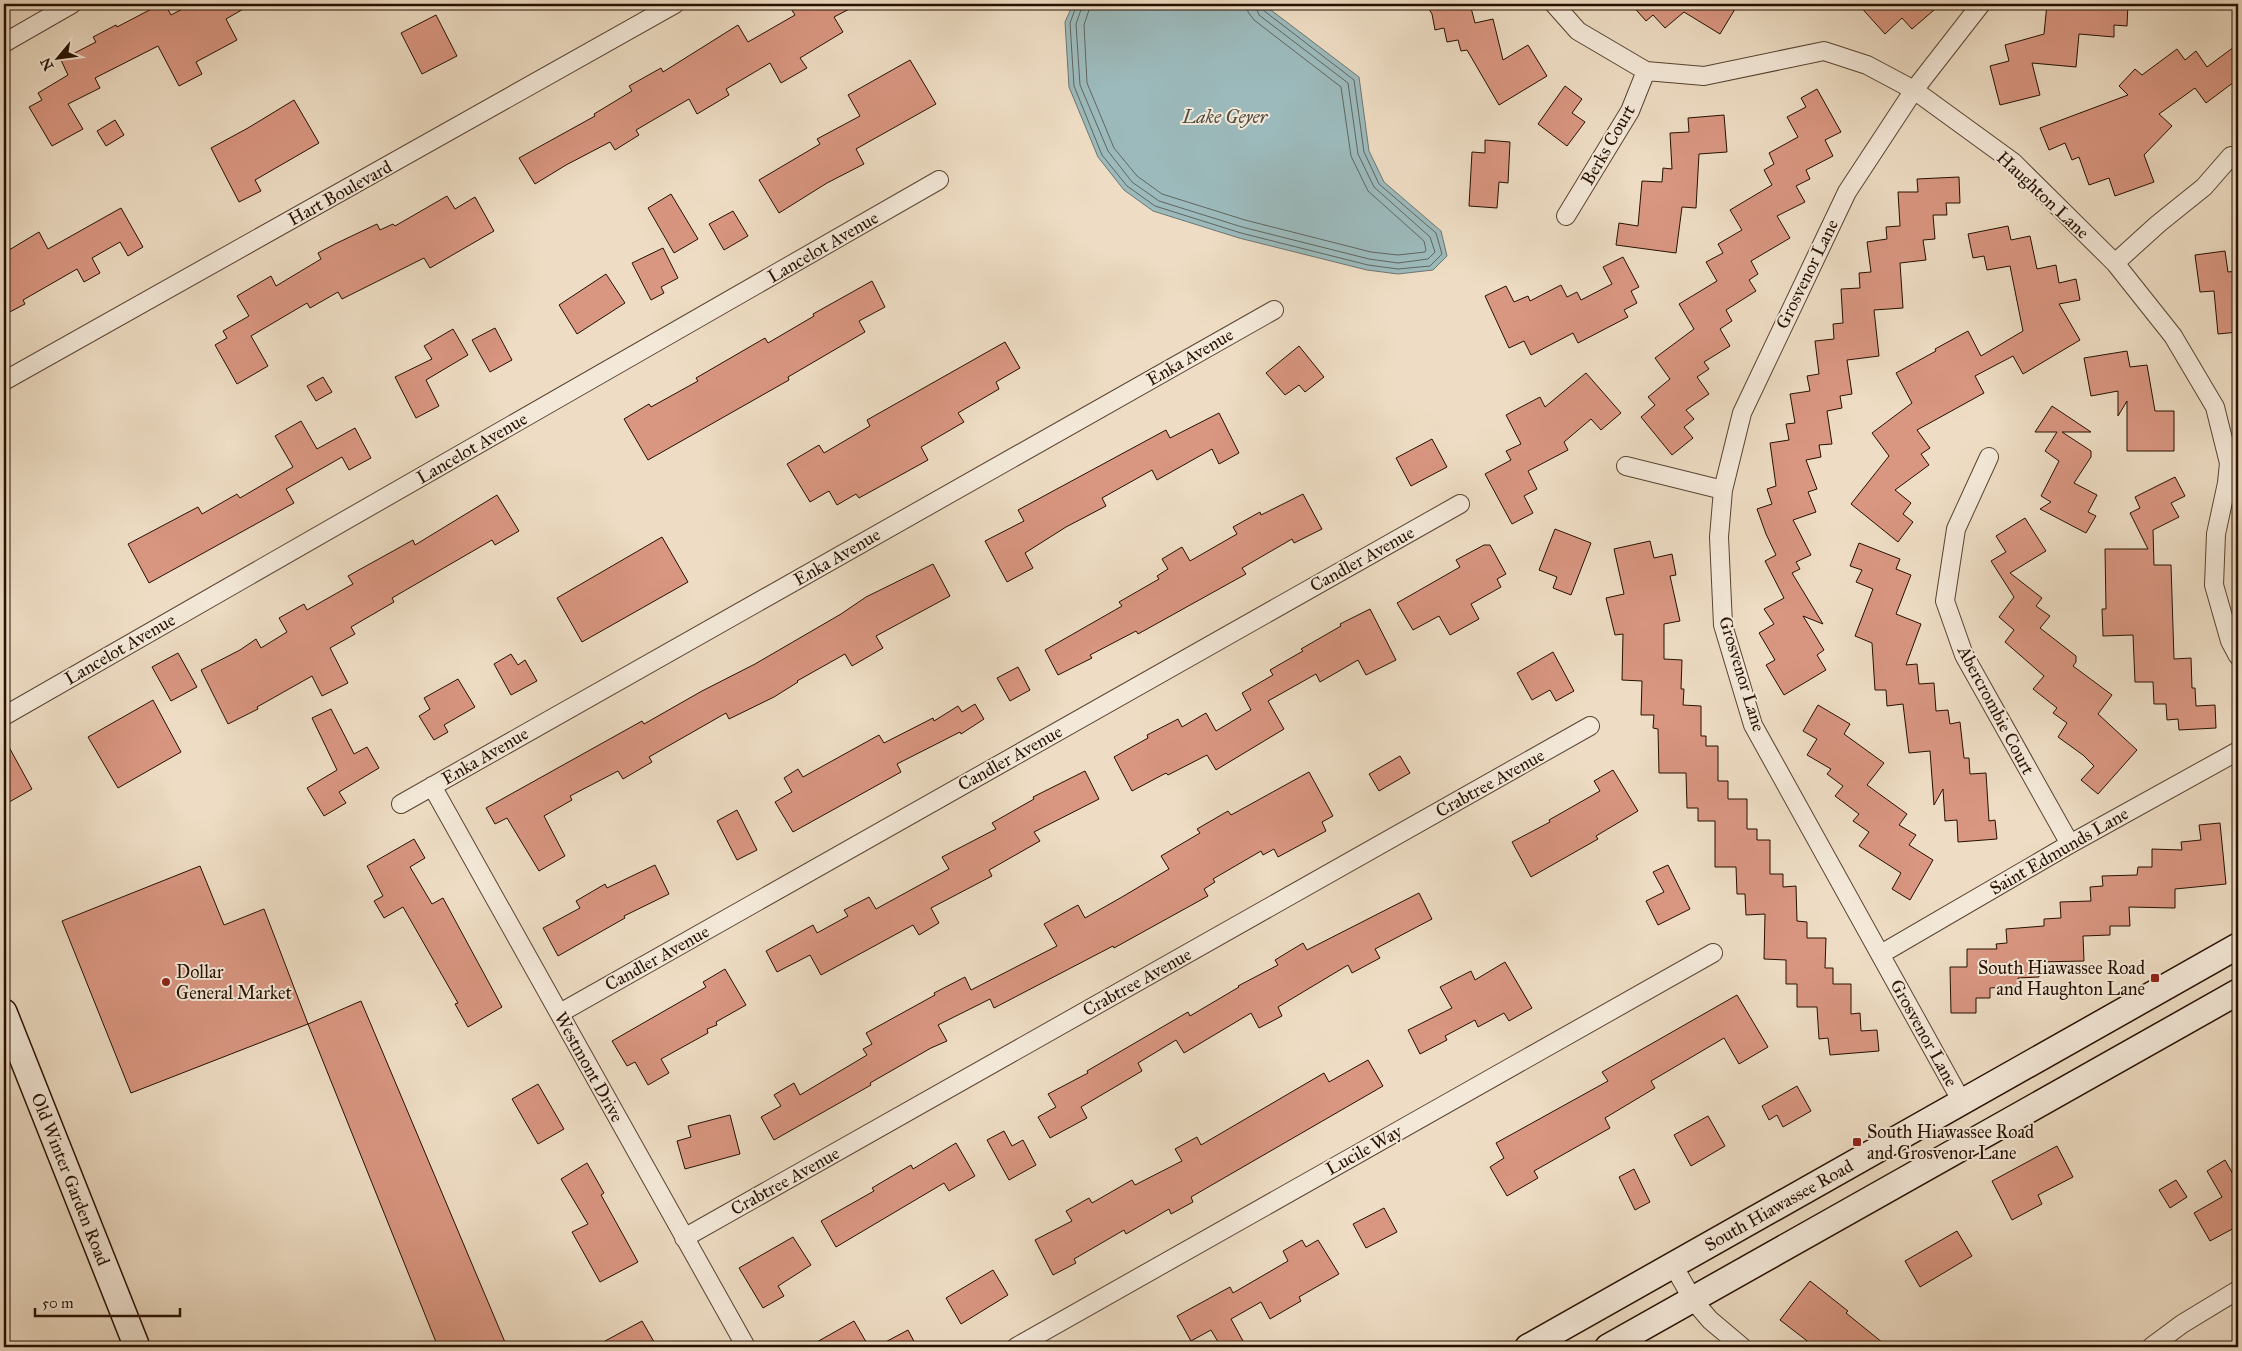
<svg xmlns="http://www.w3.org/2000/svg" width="2242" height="1351" font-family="'IM FELL Great Primer',serif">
  <rect width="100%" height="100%" fill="#eeddc4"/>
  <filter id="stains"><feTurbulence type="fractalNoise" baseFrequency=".004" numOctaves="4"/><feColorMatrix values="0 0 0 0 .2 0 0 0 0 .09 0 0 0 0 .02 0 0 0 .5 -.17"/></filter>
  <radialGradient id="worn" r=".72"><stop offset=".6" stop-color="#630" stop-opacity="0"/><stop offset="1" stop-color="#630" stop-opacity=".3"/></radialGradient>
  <path fill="#9cbabc" stroke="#6d7671" d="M1073,4H1263L1359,77L1369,151L1384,182L1441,231L1447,256L1433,270L1398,274L1367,270L1239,238L1153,211L1124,190L1098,157L1069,87L1065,22Z"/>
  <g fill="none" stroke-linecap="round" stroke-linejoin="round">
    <path stroke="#61655e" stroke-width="1" d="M1077,4L1070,23L1074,86L1102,155L1127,186L1155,206L1241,233L1368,265L1398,269L1430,266L1442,254L1436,233L1379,184L1364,152L1354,80L1263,10L1261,4
      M1083,4L1076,24L1080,85L1108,151L1132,182L1159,201L1242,227L1369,259L1398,263L1428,259L1435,252L1430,237L1374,187L1358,154L1348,83L1259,15L1255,4
      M1091,4L1084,25L1087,83L1114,148L1137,176L1162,194L1245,220L1371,252L1398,255L1425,252L1426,250L1424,241L1368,191L1351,156L1341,87L1254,20L1248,12L1247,4"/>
  </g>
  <path fill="#d99681" stroke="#261000" d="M161,4H165L171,15L192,4H252L226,19L237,40L196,62L202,74L179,86L158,46L95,78L100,88L68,104L83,129L52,146L29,107L42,100L38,93L68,75L61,60L96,42L93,37L116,25L117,27Z
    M788,4H859L834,17L843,32L800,58L807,68L781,83L770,63L726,89L729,95L697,114L689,99L636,130L639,135L615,150L610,142L566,165L535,184L519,158L595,116L594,114L632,91L629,86L661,68L663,72L738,25L748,42L795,15Z
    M1426,4H1470L1475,23L1493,19L1503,60L1528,45L1547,76L1499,105L1467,50L1461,51L1458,40L1447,42L1444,28L1435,30L1432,14Z
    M1631,4H1738L1720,34L1684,12L1665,28L1653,15L1646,21Z
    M1858,4H1941L1912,29L1902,18L1885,34Z
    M2047,4H2128L2127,26L2114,25V37L2079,34L2076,67L2032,63L2040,95L2000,105L1990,66L2009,61L2005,45L2044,34Z
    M436,15L457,56L422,74L401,33Z
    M2238,44V79L2206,103L2195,88L2159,114L2172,126L2144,155L2154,182L2115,196L2109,178L2089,185L2079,157L2072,160L2065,143L2049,150L2040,128L2128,95L2119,86L2135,69L2142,75L2177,49L2185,60L2196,51L2207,67Z
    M910,60L936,104L856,149L864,164L827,183L779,213L759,180L820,144L817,139L860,116L848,95Z
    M1565,86L1582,99L1572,113L1585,122L1567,146L1538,124Z
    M1817,89L1841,132L1825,140L1833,156L1806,170L1810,179L1796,186L1805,202L1777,216L1790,238L1751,261L1758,274L1749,280L1756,291L1726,310L1732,321L1720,329L1730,346L1704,362L1709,369L1697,377L1709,394L1686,410L1694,419L1684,427L1693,438L1672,455L1641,417L1655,405L1648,397L1670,379L1655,358L1694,329L1679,304L1717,281L1706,262L1723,253L1718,244L1742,230L1730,210L1772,185L1764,170L1774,164L1769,153L1798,137L1787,117L1806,107L1801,98Z
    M294,100L319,143L255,180L261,191L239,202L211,148L248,128Z
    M1724,115L1727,152L1699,154L1696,208L1682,207L1676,253L1616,245L1619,223L1638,226L1642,181L1662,182L1663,168L1672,169L1670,133L1689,132L1688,118Z
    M115,120L124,135L106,146L97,131Z
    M1485,140L1510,142L1508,183L1499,182L1497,208L1469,206L1472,152L1485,153Z
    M1959,177L1960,203H1946L1947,215H1933L1935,239L1923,240L1926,260L1900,263L1903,308L1874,310L1879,356L1847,360L1852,394L1840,396L1842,408L1827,411L1832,444L1819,445L1821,457L1806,460L1817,489L1808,492L1816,512L1793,520L1811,555L1796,562L1800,569L1792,573L1823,624L1803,616L1824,650L1817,655L1826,670L1784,695L1766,665L1775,660L1759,633L1774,624L1764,609L1784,598L1765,561L1776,555L1766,534L1757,509L1772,504L1767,489L1776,486L1770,443L1789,440L1786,424L1795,423L1790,394L1810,391L1807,376L1819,374L1815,341L1834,339L1833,324L1843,323L1841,289L1860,288L1859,273L1871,272L1867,242L1887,239L1886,227L1900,226L1898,192H1918L1917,179Z
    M671,194L698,239L674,253L648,208Z
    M447,196L455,209L475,197L494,231L430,268L424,258L342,299L338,292L310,308L307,303L251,336L268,366L237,384L215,345L227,338L223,331L249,316L237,296L271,276L276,286L321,259L318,253L335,244L377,224L380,230L393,224L395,226Z
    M121,208L143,247L128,256L120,242L92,258L100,273L84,282L77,269L23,300L25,304L4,315V253L39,232L48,249Z
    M733,211L748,236L724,250L709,224Z
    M2008,226L2011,240L2030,236L2037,269L2056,265L2059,283L2076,279L2080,300L2059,304L2080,340L2023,374L2013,356L1975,376L1984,393L1917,430L1930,448L1921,454L1929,465L1895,490L1911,503L1903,514L1913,522L1898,542L1851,504L1889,456L1872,433L1912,403L1896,373L1936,351L1935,349L1968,331L1981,356L2023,331L2010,266L1987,270L1984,256L1973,258L1968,234Z
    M663,248L678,278L661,287L664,293L651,300L632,263Z
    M2225,251L2228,272L2238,271V332L2218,334L2214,291L2200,292L2195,255Z
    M1623,257L1639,287L1631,291L1637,303L1624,310L1628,317L1578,343L1573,333L1531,355L1524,341L1509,348L1485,296L1506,286L1514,302L1528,296L1530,301L1561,285L1567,297L1577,292L1581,300L1612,284L1603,267Z
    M606,274L625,303L577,334L559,305Z
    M872,281L885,307L859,321L865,332L788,377L789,380L648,460L624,419L649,404L651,407L698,381L696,378L765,338L768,343L814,316L813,314Z
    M495,328L512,360L490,372L472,340Z
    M453,329L468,355L426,380L439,406L416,418L395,377L432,359L424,346Z
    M1005,342L1020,368L996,382L999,389L958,413L964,422L921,447L928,460L859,498L856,494L837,505L829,491L810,502L787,464L819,445L824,453L870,426L867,420Z
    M1299,346L1324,377L1305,392L1299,385L1285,395L1266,373Z
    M2127,351L2130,367L2147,365L2155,411H2174V451H2127V401L2118,416V391L2091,396L2084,358Z
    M1586,373L1621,413L1601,430L1591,419L1564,442L1568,450L1528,471L1537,489L1524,496L1533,513L1512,524L1485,474L1511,460L1506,451L1521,444L1506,415L1540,397L1545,407Z
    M323,377L332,392L316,401L307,386Z
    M2052,406L2091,432H2062L2091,451V457L2074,483L2097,495L2088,512L2096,516L2086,533L2040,509L2051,502L2041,496L2059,461L2045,451L2057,432H2035Z
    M1219,413L1239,453L1219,464L1212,449L1157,480L1152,470L1102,498L1106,506L1066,527L1025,553L1033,568L1007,582L985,541L1024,521L1018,510L1166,430L1170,438Z
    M301,421L317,449L355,428L371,458L349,470L342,457L286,489L294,503L149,583L128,544L198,507L202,514L237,494L240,498L293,467L275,436Z
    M1432,439L1447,467L1411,486L1396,458Z
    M2175,477L2185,496L2171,503L2179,517L2153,530L2154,565H2171L2174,659L2191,658L2192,688H2195L2196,706L2215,705L2216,728L2179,730L2178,719L2167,720L2166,704H2154L2153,682H2135L2133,635L2103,636L2102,609H2106L2105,549H2148L2130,513L2140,508L2135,497Z
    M1303,494L1322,529L1294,543L1292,539L1242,568L1246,574L1138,634L1136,631L1090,655L1092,658L1058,675L1045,650L1122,606L1119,602L1159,579L1157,576L1168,569L1162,559L1182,547L1190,561L1237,534L1233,527L1260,512L1261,515Z
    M497,495L519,531L495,545L492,540L392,598L394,602L351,627L355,634L330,648L348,683L322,696L312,676L257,707L258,709L228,724L201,670L240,650L256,639L261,648L287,632L279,618L304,604L307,610L353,584L348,576L413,540L415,545Z
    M2025,518L2046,551L2010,573L2042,598L2036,606L2050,616L2040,628L2076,656V662L2073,666L2112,695L2098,714L2137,750L2098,794L2081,780L2094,766L2083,755L2058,737L2067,723L2053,713L2057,708L2033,689L2044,676L2005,642L2014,630L1999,617L2014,597L1991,561L2006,552L1996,536Z
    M1555,529L1591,543L1571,595L1553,588L1557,577L1539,570Z
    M662,537L688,582L582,642L557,598Z
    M1650,541L1654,558L1672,554L1676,575L1670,576L1680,621L1664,624V659L1682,660L1681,689H1684L1683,705L1701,706V736H1706V746H1718V781H1728V799H1747V829H1757V840H1770V874H1783V887L1796,886L1797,921L1807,922V938H1826L1825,968H1833V984H1851V1014L1860,1013L1861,1031L1877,1030L1879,1051L1830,1055L1828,1038L1819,1039L1817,1007H1797V984H1786V960L1764,959L1765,914L1746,915L1745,894H1737L1736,867H1715V821H1698V808H1687L1686,773H1659L1658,729L1653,728L1654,715H1641L1642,681L1622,680L1623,634L1615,635L1606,598L1624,594L1614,549Z
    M1859,543L1900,559L1896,569L1911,575L1896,614L1921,624L1906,665L1917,664L1919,684L1934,683L1936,711L1948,710L1950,724L1960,722L1964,758H1969L1970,774L1986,773L1989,821L1995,820L1997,839L1958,842L1957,820L1945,821L1943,789L1934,805L1930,751L1909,753L1903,704L1887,706L1886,690H1875L1872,643L1855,636L1873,589L1856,582L1862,570L1850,566Z
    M1484,545H1490L1506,574L1497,579L1501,587L1471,604L1479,619L1450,635L1439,616L1413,630L1397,603L1460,567L1456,560Z
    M933,564L950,596L876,636L883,648L852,666L845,654L797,681L798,682L774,697L729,719L726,713L649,757L652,762L623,779L618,771L570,796L572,800L544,816L565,856L539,871L507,818L495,824L486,808L642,721L644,724L702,691L755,664L841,614L866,597Z
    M1370,609L1396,660L1366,675L1358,660L1320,682L1316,674L1268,701L1284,729L1216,770L1207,755L1168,775L1166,773L1132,791L1114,757L1148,738L1147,735L1178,719L1182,727L1206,713L1216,731L1251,710L1242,693L1273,675L1270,670L1303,651L1301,649L1341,626L1340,624Z
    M1553,652L1574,691L1556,701L1550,690L1532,700L1517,673Z
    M178,653L197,687L171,701L152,667Z
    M511,654L518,665L525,660L537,681L511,695L494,664Z
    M1018,667L1030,690L1010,701L997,678Z
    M458,679L475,707L444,725L448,732L434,740L419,716L430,709L424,698Z
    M153,700L181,752L118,788L88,737Z
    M975,704L984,719L961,734L960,732L897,764L901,772L793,832L775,802L792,792L784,778L798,769L803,777L879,735L884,743L933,718L934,721L958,706L962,712Z
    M1818,705L1850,724L1844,734L1884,763L1867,785L1907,814L1899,825L1916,835L1909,845L1933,860L1910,900L1892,889L1901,873L1859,846L1869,832L1853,821L1859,814L1835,796L1843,786L1827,774L1831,769L1807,755L1817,739L1803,731Z
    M331,709L354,754L367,747L379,768L339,792L346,803L324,816L307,788L337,770L312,718Z
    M4,738L32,789L4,805Z
    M1400,756L1410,773L1379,791L1369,774Z
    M1613,770L1638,811L1596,836L1598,839L1531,877L1512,842L1550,822L1549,820L1600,791L1594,781Z
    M1085,771L1099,799L1034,832L1040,841L989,870L992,876L931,908L939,923L919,935L913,925L821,975L810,955L777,972L766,951L813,925L817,933L848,916L844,910L869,897L876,909L949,869L942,857L996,829L992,823L1034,799L1033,797Z
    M1309,772L1333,816L1322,822L1326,831L1278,857L1274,849L1263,855L1261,851L1213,879L1215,882L1204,889L1208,896L1114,948L1113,946L994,1008L990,999L938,1025L947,1041L931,1048L870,1083L871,1085L774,1140L761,1117L781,1106L774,1095L794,1083L800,1095L867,1055L863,1049L872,1044L866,1033L935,995L934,993L965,977L971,990L1057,946L1044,924L1078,905L1085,918L1122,897L1169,869L1161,856L1200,833L1197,829L1228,811L1231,815Z
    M737,810L757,850L737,860L717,821Z
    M2220,823L2226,884L2175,889V908L2129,907L2130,926H2110V935L2083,936L2084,961L2038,962L2039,977L2018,978L2019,986L1990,988V998H1976V1013H1951L1950,967H1967V949H1997L1996,944L2007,943L2006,929L2044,926V919L2061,918L2060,902L2091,901L2090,887L2103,886L2102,876L2137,875L2138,867H2152V849L2182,850L2181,842L2201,840L2199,825Z
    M414,839L425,858L410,867L432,904L443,898L502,1007L468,1027L455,1004L458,1003L403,907L384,918L374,901L383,896L367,866Z
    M655,865L669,894L624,916L625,918L558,956L543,928L580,908L576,901L605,884L607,888Z
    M1668,865L1690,909L1658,925L1646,901L1664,892L1653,872Z
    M200,866L224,925L264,909L308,1024L131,1093L62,921Z
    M1419,893L1432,919L1375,949L1380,958L1352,973L1348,965L1278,1007L1282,1016L1259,1028L1251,1013L1184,1053L1176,1040L1138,1063L1142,1071L1081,1107L1087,1118L1050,1138L1038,1117L1056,1107L1048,1094L1088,1073L1087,1071L1188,1012L1190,1016L1239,987L1238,986L1278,965L1275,960L1303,943L1307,950Z
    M1505,962L1532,1008L1509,1021L1504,1013L1478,1027L1475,1020L1445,1036L1447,1040L1420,1054L1408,1030L1452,1008L1440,987L1471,971L1475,980Z
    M725,969L746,1005L716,1022L717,1025L707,1029L708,1033L661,1059L669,1073L648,1085L635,1062L627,1066L612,1041L706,987L703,982Z
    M1737,995L1768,1047L1739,1064L1724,1038L1651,1081L1655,1088L1605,1118L1610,1128L1534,1171L1538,1178L1507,1196L1490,1167L1504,1158L1496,1143L1608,1081L1602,1072Z
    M361,1001L507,1347H438L308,1024Z
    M1368,1060L1383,1086L1191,1197L1193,1202L1171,1214L1169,1209L1126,1234L1124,1230L1074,1259L1076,1263L1053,1275L1035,1240L1072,1221L1066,1211L1089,1198L1092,1203L1132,1180L1135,1185L1182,1161L1175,1149L1197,1137L1201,1145L1324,1073L1329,1082Z
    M538,1084L564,1129L538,1144L512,1099Z
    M1797,1086L1811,1111L1783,1127L1777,1115L1769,1120L1762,1106Z
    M730,1115L740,1154L685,1169L677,1141L691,1137L688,1126Z
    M1708,1116L1725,1146L1691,1166L1674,1135Z
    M1004,1131L1012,1146L1023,1140L1036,1165L1009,1180L987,1140Z
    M956,1143L975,1176L949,1191L944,1183L836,1247L821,1221L874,1191L872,1188L911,1165L913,1169Z
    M2057,1146L2073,1177L2038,1195L2042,1204L2012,1220L1992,1181Z
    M2225,1160L2238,1183V1226L2210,1241L2194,1213L2222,1197L2207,1171Z
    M587,1163L604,1193L601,1195L638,1262L600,1282L572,1232L588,1224L561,1179Z
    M1634,1169L1650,1202L1635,1210L1619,1177Z
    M2176,1180L2187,1197L2170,1208L2159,1190Z
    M1384,1208L1397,1232L1366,1248L1353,1224Z
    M1957,1231L1972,1256L1920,1287L1905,1261Z
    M793,1237L811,1265L778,1286L784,1296L763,1308L739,1268Z
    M1302,1240L1306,1247L1318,1240L1339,1274L1299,1297L1301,1301L1270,1319L1261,1302L1231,1319L1243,1341L1231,1347H1221L1211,1330L1191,1341L1177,1316L1230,1287L1233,1293L1288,1261L1283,1251Z
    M993,1270L1008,1295L961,1324L946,1298Z
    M1810,1281L1848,1311L1846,1313L1888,1347H1815L1780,1320Z
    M642,1321L657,1347H594Z
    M854,1321L869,1347H808Z
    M908,1330L917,1347H876Z"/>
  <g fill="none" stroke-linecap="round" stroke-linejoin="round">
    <g stroke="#584331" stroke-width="20">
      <path id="street" d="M1554,4L1578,31L1646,71L1704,76L1824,51L1867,65L1914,90L2013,162L2115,263L2173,336L2215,407L2229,463L2227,483L2216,534L2214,585L2230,641L2238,656
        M4,43L72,4
        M1566,216L1630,111L1646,71
        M2115,263L2158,224L2204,187L2231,156
        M4,381L675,4
        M1989,457L1956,529L1945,601L1964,655L2070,844
        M1626,466L1723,490
        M4,716L939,180
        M432,786L746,1347
        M401,804L1274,310
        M1881,954L2070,844L2238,751
        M560,1013L1460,504
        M1962,1102L1753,725L1723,625L1719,537L1723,490L1742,413L1847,192L1914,90L1981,4
        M684,1238L1590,726
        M1673,1265L1693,1300L1710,1320L1742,1347
        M1016,1347L1713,953
        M2151,1347L2182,1324L2238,1290"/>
    </g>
    <g stroke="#261000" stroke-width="28">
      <g id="secondary">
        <path id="s1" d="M4,1012L137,1347"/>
        <path id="s2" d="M1528,1347L2238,946"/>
        <path d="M1608,1347L2238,992"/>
      </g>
    </g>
    <use href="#street" stroke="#f4e9d9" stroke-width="18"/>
    <use href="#secondary" stroke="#f4e9d9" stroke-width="25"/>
  </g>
  <g fill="#8f2418" stroke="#f4e9d9" stroke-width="2">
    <rect x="2150" y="973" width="10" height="10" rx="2.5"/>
    <circle cx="166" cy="982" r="5"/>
    <rect x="1852" y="1137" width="10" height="10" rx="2.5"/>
  </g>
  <g text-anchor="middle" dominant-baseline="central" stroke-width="4" stroke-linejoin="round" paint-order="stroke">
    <g font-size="18" fill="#261000" stroke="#f4e9d9">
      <text transform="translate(1608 145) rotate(-60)">Berks Court</text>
      <text transform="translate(340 193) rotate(-29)">Hart Boulevard</text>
      <text transform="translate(2043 195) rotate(43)">Haughton Lane</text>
      <text transform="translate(823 247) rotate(-30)">Lancelot Avenue</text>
      <text transform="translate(1807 274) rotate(-64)">Grosvenor Lane</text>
      <text transform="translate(1190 357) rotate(-30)">Enka Avenue</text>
      <text transform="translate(472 448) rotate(-30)">Lancelot Avenue</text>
      <text transform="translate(837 557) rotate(-30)">Enka Avenue</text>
      <text transform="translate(1362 559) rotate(-29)">Candler Avenue</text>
      <text transform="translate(120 649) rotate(-30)">Lancelot Avenue</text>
      <text transform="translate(1742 674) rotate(73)">Grosvenor Lane</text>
      <text transform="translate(1996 710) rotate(62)">Abercrombie Court</text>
      <text transform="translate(485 756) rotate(-30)">Enka Avenue</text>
      <text transform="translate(1010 758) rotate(-29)">Candler Avenue</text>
      <text transform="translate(1490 783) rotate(-29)">Crabtree Avenue</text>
      <text transform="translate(2059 851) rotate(-30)">Saint Edmunds Lane</text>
      <text transform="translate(657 958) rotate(-29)">Candler Avenue</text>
      <text transform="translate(1137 982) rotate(-29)">Crabtree Avenue</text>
      <text transform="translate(1924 1033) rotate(61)">Grosvenor Lane</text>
      <text transform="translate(589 1067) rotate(61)">Westmont Drive</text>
      <text transform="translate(1364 1150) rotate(-29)">Lucile Way</text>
      <text stroke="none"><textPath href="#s1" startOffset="180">Old Winter Garden Road</textPath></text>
      <text transform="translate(785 1181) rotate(-29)">Crabtree Avenue</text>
      <text stroke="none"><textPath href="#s2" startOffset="288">South Hiawassee Road</textPath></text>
    </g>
    <g font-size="18" fill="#261000" stroke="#f4e9d9" text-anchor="start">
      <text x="2145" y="968" text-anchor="end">South Hiawassee Road<tspan x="2145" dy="21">and Haughton Lane</tspan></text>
      <text x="176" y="972">Dollar<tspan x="176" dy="21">General Market</tspan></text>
      <text x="1867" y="1132">South Hiawassee Road<tspan x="1867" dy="21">and Grosvenor Lane</tspan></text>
    </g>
    <g font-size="19" font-style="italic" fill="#4f4c42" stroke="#f4e9d9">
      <text x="1225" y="116">Lake Geyer</text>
    </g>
  </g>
  <rect width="2242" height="1351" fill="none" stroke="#eeddc4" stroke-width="20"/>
  <rect x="5" y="5" width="2232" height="1341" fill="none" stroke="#261000" stroke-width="2.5"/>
  <rect x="10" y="10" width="2222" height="1331" fill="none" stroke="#261000"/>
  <g transform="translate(58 58) rotate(241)" stroke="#f4e9d9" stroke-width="4" paint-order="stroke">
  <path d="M0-4L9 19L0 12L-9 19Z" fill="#261000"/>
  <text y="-8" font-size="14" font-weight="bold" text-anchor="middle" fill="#261000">N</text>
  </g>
  <path d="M35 1308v8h145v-8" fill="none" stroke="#261000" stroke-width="2.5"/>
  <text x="42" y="1308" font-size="15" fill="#261000" stroke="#f4e9d9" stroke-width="4" paint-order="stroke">50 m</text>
  <rect width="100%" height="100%" filter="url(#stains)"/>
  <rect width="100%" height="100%" fill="url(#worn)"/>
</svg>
